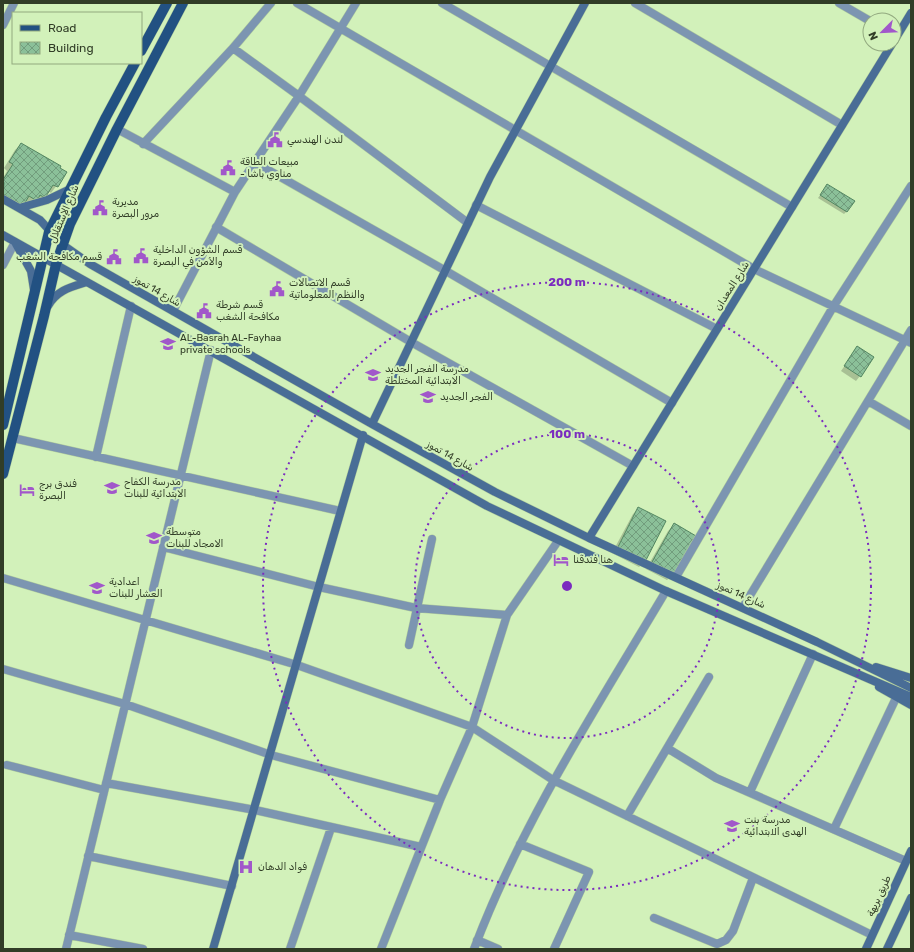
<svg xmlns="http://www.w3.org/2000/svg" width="914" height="952" font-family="Rubik,Cairo,sans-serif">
  <defs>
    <pattern id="building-cross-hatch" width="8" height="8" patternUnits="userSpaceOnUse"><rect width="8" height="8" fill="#8bc099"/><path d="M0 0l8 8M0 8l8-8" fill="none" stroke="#729d7d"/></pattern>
  </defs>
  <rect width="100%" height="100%" fill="#d2f1ba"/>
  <path fill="#0003" d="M21,144L66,173L51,193L48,191L44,198L22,205L16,211L3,203V178L7,171L4,168L15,150Z
    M825,188L847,211L844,214L818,198Z
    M857,348L860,376L856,381L841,371Z
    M639,508L645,561L639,567L612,553L633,514Z
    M674,525L673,574L667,580L646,569L668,531Z"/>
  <path fill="url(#building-cross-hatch)" stroke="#538661" d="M21,143L61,166L60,168L67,172L58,187L53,185L45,198L40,195L37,201L29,196L23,206L3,194L4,183L3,180L13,164L9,162Z
    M827,184L855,201L847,212L820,195Z
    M857,346L874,357L861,377L844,366Z
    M638,507L666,521L645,562L618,547Z
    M674,523L696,536L673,575L652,562Z"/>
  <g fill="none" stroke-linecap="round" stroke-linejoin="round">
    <g stroke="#b2cd9d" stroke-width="9">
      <path id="street" d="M297,3L754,269L911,343
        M442,3L792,207
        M635,3L842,125
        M839,3L870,21
        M3,25L14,3
        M233,48L299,96L468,223
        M117,129L235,192
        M143,144L233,48L271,3
        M254,162L446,271L672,403
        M476,205L717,329
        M216,227L411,342L633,466
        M3,265L15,242
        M173,311L235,192L299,96L356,3
        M868,401L911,426
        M13,438L340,511
        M96,457L131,306
        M163,547L319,587L416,608L507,615
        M676,577L833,307L911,186
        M3,578L297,665L472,727L553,780L872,935
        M743,607L911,330
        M409,645L432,539
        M3,669L125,704L271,755L440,800
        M667,748L716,778L906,861
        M7,765L104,790
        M106,783L255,810L421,847
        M750,792L813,654
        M627,816L709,677
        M834,829L896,698
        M520,844L589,872L554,949
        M88,856L232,886
        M654,918L717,944L726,940L733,931L753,878
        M69,935L143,949
        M477,940L498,949
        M66,949L211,350
        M290,949L331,828
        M381,949L440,800L472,727L507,615L558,541
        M474,949C522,822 597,707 666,591"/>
    </g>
    <g stroke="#b2cd9d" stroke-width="9">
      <path id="secondary" d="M894,41L911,13
        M3,199L40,220L63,245L90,264L372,424L495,492L589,538L817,642L911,688
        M19,208L47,200L70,189
        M3,235L487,506L666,591L911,697
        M16,244L31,271L34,290
        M48,306C57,290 71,287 87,282
        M372,424L490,177L585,3
        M589,538L892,44
        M876,667L911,678
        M879,687L911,705
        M213,949L363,435
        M866,949L911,851
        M887,949L911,898"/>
    </g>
    <g stroke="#b2cd9d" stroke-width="11">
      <path id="primary" d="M141,51L167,3
        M3,425L49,232L106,117L135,63
        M3,474L44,316L56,264L70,224L117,129L183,3"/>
    </g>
    <use href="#street" stroke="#7c95b1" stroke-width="8"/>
    <use href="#secondary" stroke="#496d96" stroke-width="8"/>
    <use href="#primary" stroke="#225182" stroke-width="10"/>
  </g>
  <g fill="none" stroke="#7b2cbf" stroke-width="2" stroke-dasharray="2 4">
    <circle cx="567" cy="586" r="152"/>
    <circle cx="567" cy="586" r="304"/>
  </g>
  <defs>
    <g id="civic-bare" transform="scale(1.2)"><path d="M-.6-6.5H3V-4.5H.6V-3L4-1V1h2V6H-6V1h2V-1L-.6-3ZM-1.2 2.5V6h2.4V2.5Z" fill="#a157ca" stroke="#d2f1ba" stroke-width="2.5" paint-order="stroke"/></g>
    <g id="school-bare" transform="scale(1.2)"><path d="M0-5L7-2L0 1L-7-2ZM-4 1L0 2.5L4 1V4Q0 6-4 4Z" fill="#a157ca" stroke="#d2f1ba" stroke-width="2.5" paint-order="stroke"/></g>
    <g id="hotel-bare" transform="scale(1.2)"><path d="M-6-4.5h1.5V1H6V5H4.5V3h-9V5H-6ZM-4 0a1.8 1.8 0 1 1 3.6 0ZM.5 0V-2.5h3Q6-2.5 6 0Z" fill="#a157ca" stroke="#d2f1ba" stroke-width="2.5" paint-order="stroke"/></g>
    <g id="hospital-bare" transform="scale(1.2)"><path d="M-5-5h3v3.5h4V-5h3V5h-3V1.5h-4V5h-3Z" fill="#a157ca" stroke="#d2f1ba" stroke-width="2.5" paint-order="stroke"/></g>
  </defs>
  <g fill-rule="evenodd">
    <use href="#civic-bare" x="275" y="140"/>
    <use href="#civic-bare" x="228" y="168"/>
    <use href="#civic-bare" x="100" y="208"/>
    <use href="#civic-bare" x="141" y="256"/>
    <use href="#civic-bare" x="114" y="257"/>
    <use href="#civic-bare" x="277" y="289"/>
    <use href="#civic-bare" x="204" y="311"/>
    <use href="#school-bare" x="168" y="344"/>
    <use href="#school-bare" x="373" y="375"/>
    <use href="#school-bare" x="428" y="397"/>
    <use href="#school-bare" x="112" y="488"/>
    <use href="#hotel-bare" x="27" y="490"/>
    <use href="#school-bare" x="154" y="538"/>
    <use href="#hotel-bare" x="561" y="560"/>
    <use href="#school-bare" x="97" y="588"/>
    <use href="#school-bare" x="732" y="826"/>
    <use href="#hospital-bare" x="246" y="867"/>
  </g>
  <g text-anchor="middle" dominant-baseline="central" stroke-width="4" stroke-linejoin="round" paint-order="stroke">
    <g font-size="10" fill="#313d27" stroke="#d2f1ba" text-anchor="start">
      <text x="287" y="140">لندن الهندسي</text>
      <text x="240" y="162">مبيعات الطاقة<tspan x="240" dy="12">- مناوي باشا</tspan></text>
      <text x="112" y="202">مديرية<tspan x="112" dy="12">مرور البصرة</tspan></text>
      <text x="153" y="250">قسم الشؤون الداخلية<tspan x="153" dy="12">والأمن في البصرة</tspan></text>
      <text x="102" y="257" text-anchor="end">قسم مكافحة الشغب</text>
      <text x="289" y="283">قسم الاتصالات<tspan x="289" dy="12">والنظم المعلوماتية</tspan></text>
      <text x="216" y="305">قسم شرطة<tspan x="216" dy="12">مكافحة الشغب</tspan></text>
      <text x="180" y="338">AL-Basrah AL-Fayhaa<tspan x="180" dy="12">private schools</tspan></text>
      <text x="385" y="369">مدرسة الفجر الجديد<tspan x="385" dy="12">الابتدائية المختلطة</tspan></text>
      <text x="440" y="397">الفجر الجديد</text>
      <text x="124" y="482">مدرسة الكفاح<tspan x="124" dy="12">الابتدائية للبنات</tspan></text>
      <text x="39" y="484">فندق برج<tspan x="39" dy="12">البصرة</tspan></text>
      <text x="166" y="532">متوسطة<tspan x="166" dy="12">الامجاد للبنات</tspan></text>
      <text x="573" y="560">هنا فندقنا</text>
      <text x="109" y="582">اعدادية<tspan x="109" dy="12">العشار للبنات</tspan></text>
      <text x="744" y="820">مدرسة بنت<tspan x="744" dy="12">الهدى اﻻبتدائية</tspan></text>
      <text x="258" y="867">فواد الدهان</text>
    </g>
    <g font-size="10" fill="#313d27" stroke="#d2f1ba">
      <text transform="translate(64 214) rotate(-67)">شارع الإستقلال</text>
      <text transform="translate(732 286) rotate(-58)">شارع المعدان</text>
      <text transform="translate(157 291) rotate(30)">شارع 14 تموز</text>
      <text transform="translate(450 456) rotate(29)">شارع 14 تموز</text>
      <text transform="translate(741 595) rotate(24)">شارع 14 تموز</text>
      <text transform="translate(879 896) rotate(-65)">طريق بريهة</text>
    </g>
  </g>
  <circle cx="567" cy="586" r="6" fill="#7b2cbf" stroke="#d2f1ba" stroke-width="2"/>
  <g font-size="12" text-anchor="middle" font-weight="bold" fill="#7b2cbf" stroke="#d2f1ba" stroke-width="4" stroke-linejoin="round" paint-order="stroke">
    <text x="567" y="286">200 m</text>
    <text x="567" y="438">100 m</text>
  </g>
  <rect width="914" height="952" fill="none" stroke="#313d27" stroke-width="8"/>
  <rect x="12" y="12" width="130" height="52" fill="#d2f1ba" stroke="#92a97f"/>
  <rect x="20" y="25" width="20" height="6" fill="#225182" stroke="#92a97f"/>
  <text x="48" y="32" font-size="12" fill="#313d27">Road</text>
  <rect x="20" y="42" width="20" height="12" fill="url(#building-cross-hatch)" stroke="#92a97f"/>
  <text x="48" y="52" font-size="12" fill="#313d27">Building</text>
  <g transform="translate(882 32) rotate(246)"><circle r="19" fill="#d2f1ba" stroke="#92a97f"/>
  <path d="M0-3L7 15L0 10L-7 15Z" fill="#a157ca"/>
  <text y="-6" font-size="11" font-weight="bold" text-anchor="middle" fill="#313d27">N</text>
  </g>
</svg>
